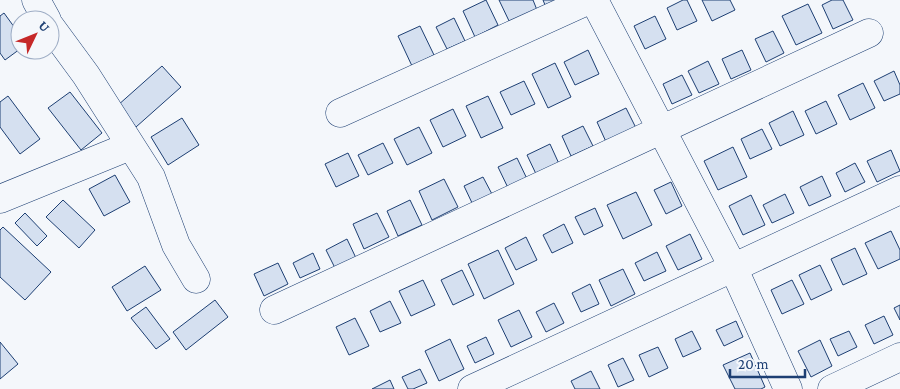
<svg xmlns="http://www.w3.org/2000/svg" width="900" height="389" font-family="'Crimson Pro',serif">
  <rect width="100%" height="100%" fill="#f4f7fb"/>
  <path fill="#d5e0f0" stroke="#1d3f73" d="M486,0L498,25L475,37L463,11Z
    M499,0H533L537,10L510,23Z
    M543,0H557L545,5Z
    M683,0H687L697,21L677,30L667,8Z
    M702,0H730L735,10L712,21Z
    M832,0H843L853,20L833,29L822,5Z
    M808,4L822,33L796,45L782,16Z
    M4,13L20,35V49L5,60L0,53V16Z
    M655,16L666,39L645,49L634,26Z
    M454,18L465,41L447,49L436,27Z
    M420,26L434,55L412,66L398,36Z
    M773,31L784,53L766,62L755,39Z
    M588,50L599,74L575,85L564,62Z
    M742,50L751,70L731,79L722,59Z
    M708,61L719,84L699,93L688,71Z
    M555,63L571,97L548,108L532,74Z
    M162,66L181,87L136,127L117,106Z
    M894,71L900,85V94L884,101L874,81Z
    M682,75L692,95L672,104L663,84Z
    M524,81L535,104L511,115L500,92Z
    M863,83L875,108L850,120L838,95Z
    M70,92L102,133L81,150L48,108Z
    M8,96L40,139L20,154L0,127V102Z
    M488,96L503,128L481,138L466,106Z
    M826,101L837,124L816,134L805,111Z
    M626,108L637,130L607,144L597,122Z
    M453,109L466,136L443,147L430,120Z
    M793,111L804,135L780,146L769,123Z
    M182,118L199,145L168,165L151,137Z
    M583,126L593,146L571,156L562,136Z
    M419,127L432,153L407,165L394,139Z
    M762,129L772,149L750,159L741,139Z
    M383,143L393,163L368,175L358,155Z
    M550,144L560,166L537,176L527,155Z
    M733,147L747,177L718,190L704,161Z
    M891,150L900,171L877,182L867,161Z
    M348,153L359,176L336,187L325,164Z
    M517,158L529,183L510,192L498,167Z
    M855,163L865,182L845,192L836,173Z
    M115,175L130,202L104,216L89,189Z
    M822,176L831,196L809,206L800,187Z
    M483,177L493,196L473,205L464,186Z
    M444,179L458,207L432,220L419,191Z
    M671,182L682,206L666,214L654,190Z
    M636,192L652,225L623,239L607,205Z
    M785,194L794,213L772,223L763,205Z
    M751,195L765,225L743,235L729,206Z
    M63,200L95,230L79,248L46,217Z
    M410,200L422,225L398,236L387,211Z
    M595,208L603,226L584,235L575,217Z
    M25,213L47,236L37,246L15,223Z
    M377,213L389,237L364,249L353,224Z
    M564,224L573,243L552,253L543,235Z
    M3,227L51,272L25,300L0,277V230Z
    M891,231L900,250V259L878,269L865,243Z
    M690,234L702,259L678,270L666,246Z
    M526,237L537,260L516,270L505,248Z
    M347,239L356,258L335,268L326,250Z
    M855,248L867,274L843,285L831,259Z
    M498,250L514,284L484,299L468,264Z
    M657,252L666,271L644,281L635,263Z
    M313,253L320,269L300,278L293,263Z
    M278,263L288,284L264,296L254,274Z
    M820,265L832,290L811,300L799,275Z
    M145,266L161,290L127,311L112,287Z
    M623,269L635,294L611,306L599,280Z
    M462,270L474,295L453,305L441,280Z
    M423,280L435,305L411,316L399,291Z
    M792,280L804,304L782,314L771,290Z
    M590,284L599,304L581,312L572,293Z
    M215,300L228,317L186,350L173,332Z
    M390,301L401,323L380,332L370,311Z
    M554,303L564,323L546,332L536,312Z
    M900,305V320L894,308Z
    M146,307L170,339L156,349L131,318Z
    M519,310L532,337L511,347L498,320Z
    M884,316L893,335L874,344L865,325Z
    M355,318L369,346L349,355L336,327Z
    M736,321L743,337L724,346L716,330Z
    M692,331L701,349L683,357L675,339Z
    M849,331L857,347L838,356L830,339Z
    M486,337L494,354L475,363L467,346Z
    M450,339L464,369L439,381L425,351Z
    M820,340L832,366L811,377L798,351Z
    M0,342L18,364L0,379Z
    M658,347L668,368L649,377L639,355Z
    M750,353L765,387L761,389H735L723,365Z
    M623,358L634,380L618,387L608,365Z
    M420,369L427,383L413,389H408L402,377Z
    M591,371L600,389H575L571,381Z
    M390,380L394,389H372Z"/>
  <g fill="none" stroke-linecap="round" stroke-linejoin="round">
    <g stroke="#1d3f73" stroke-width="29">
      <path id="minor" d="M36,0L47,20
        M594,0L733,267L788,389
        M50,26L86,75L151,177L176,245L196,279
        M340,113L589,0
        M0,199L130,146
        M274,310L869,33
        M472,389L900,190
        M832,389L900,357"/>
    </g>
    <use href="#minor" stroke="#f4f7fb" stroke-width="28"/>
  </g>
  <g transform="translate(35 35) rotate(47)"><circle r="24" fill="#f4f7fb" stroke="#9eadc5"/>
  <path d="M0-4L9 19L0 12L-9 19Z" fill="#c62828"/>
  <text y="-8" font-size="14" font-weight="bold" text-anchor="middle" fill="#1d3f73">U</text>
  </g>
  <path d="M730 369v8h75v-8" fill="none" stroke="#1d3f73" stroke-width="2.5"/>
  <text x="738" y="369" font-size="15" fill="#1d3f73" stroke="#f4f7fb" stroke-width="4" paint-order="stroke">20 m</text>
</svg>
